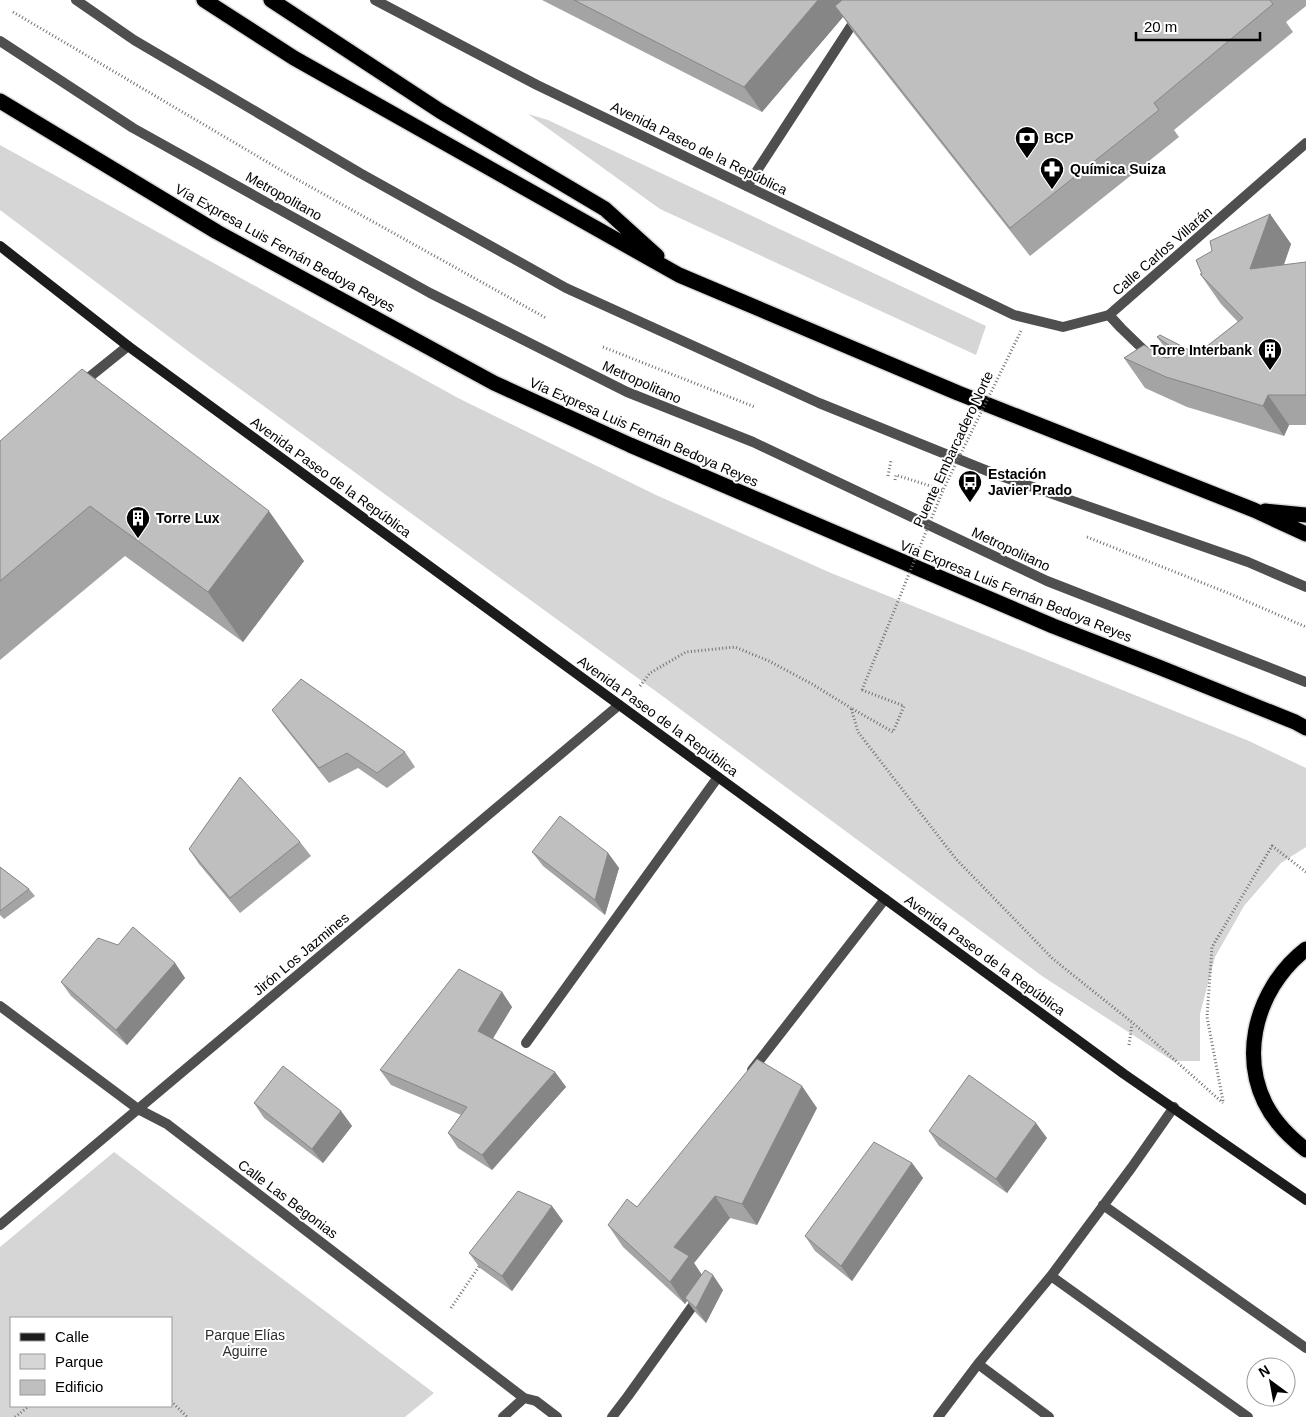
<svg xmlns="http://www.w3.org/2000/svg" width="1306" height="1417" font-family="Arial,sans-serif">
  <rect width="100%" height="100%" fill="#fff"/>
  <path fill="#d6d6d6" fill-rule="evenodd" d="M528,114L548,120L986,326L976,355L660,209Z
    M0,145L458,398L656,495L831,573L1249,741L1306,768V847L1281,863L1244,906L1215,957L1200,1014V1061H1173L1042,976L661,695L192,354L0,210Z
    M114,1152L434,1393L405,1417H0V1247ZM171,1318V1406H11V1318Z"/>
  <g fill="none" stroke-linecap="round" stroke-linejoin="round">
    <g stroke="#dbdbdb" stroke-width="18">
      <path id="motorway" d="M204,0L294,58L679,275L958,393L1254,510L1306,534
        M271,0L440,111L605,209L657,256
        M0,101L217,232L494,383L630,445L1053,626L1161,668L1295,722L1306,728
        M1265,511L1306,515
        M1306,949C1253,990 1234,1069 1278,1123C1286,1133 1296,1142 1306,1150"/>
    </g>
    <path stroke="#717171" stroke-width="3" stroke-dasharray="1 2.5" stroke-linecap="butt" d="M13,12L291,176L546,318
      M603,347L755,407
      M888,476L891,460
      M895,480L896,475L943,490
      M1087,537L1228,593L1306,627
      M640,686L650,673L686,652L735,647L769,661L812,684L851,708
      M862,690L904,706L893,732L851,708L858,732L956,859L1053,959L1133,1023L1223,1103
      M1129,1045L1132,1024
      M1223,1101L1207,1017L1212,947L1272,846L1306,872
      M451,1308L480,1265
      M171,1401L187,1417
      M15,1417L29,1406"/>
    <path stroke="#4f4f4f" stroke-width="10" d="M76,0L134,40L360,173L566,288L819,403L995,474L1248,562L1306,587
      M0,41L133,128L273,206L430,293L627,392L753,442L1047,581L1306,682
      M747,186L868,0
      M1109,315L1121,328L1149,355
      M526,1043L718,777
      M752,1070L885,899
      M1103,1205L1306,1348
      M1051,1276L1248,1417
      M978,1364L1049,1417
      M612,1417L628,1396L699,1297
      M938,1417L978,1364L1051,1276L1132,1167L1174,1107"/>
    <path stroke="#4f4f4f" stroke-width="10" d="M82,383L128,346
      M0,1006L138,1109L167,1124L524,1398L536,1401L557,1417
      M0,1225L619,705
      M503,1417L524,1398"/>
    <path stroke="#4f4f4f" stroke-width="10" d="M375,0L537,85L1014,315L1063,327L1109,315L1306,143"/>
    <path stroke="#1c1c1c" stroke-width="10" d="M0,246L128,346L885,899L1124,1074L1306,1200"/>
    <use href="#motorway" stroke="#000" stroke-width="15"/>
    <path stroke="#717171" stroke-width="3" stroke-dasharray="1 2.5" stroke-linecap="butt" d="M862,690L943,490L1021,331"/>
  </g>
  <path fill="#a4a4a4" d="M542,0H1306V6L1286,22L1293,32L1174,130L1179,137L1030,256L854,33L843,17L762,112Z
    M1270,214L1291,244L1284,265L1306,262V425H1289L1284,436L1187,407L1145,388L1124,358L1163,357L1167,358L1171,356L1157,337L1197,354L1238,322L1221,304L1200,274H1202L1212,251Z
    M0,441L304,561L243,642L125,556L0,660Z
    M272,710L405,752L415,767L387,788L358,768L329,783L282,724Z
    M300,842L311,856L240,913L199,864L189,849Z
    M532,852L608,853L619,868L605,915L543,866Z
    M0,867L29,889L35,896L4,919L0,915Z
    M118,945L175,963L185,978L127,1045L71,996L61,982Z
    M502,992L512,1007L493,1038L555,1072L566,1087L492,1170L458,1148L448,1133L461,1115L391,1085L380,1070Z
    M254,1103L341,1111L352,1126L323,1163L264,1118Z
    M817,1108L757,1225L730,1218L694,1263L702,1275L723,1290L706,1323L696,1313L687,1301L685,1304L623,1247L608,1225L637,1207Z
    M929,1131L1047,1138L1007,1193L939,1146Z
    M912,1163L923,1178L852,1281L815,1251L805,1236Z
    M563,1221L512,1291L480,1268L469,1253Z"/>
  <path fill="#868686" d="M818,0H854L835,6L843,17L762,112L744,87Z
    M1270,214L1291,244L1271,299L1250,269Z
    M1268,395L1289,425L1284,436L1263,406Z
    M269,511L304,561L243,642L208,592Z
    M608,853L619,868L605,915L595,900Z
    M175,963L185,978L127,1045L116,1030Z
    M502,992L512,1007L489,1045L478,1031Z
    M555,1072L566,1087L492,1170L482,1155Z
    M802,1086L817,1108L757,1225L742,1204Z
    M341,1111L352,1126L323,1163L312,1149Z
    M1036,1123L1047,1138L1007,1193L996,1179Z
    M912,1163L923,1178L852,1281L841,1266Z
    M715,1196L730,1218L694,1263L704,1278L685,1298L687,1301L685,1304L670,1282L674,1247Z
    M552,1206L563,1221L512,1291L502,1276Z
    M713,1275L723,1290L706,1323L696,1308Z"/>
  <path fill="#bfbfbf" stroke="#868686" d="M574,0H818L744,87Z
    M842,0H1270L1273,4L1154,103L1159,110L1010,228L835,6Z
    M1270,214L1250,269L1306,262V395H1268L1263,406L1166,377L1124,358L1144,345L1163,357L1167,358L1170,357L1173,354V348L1157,337L1160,335L1197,354L1243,318L1200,274H1202L1196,260L1212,251L1210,241Z
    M82,369L269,511L208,592L90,506L0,581V441Z
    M301,679L405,752L377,773L347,753L319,768L272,710Z
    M240,777L300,842L230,898L189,849Z
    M560,816L608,853L595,900L532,852Z
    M0,867L29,889L0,911Z
    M133,927L175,963L116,1030L61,982L98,938L118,945Z
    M459,969L502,992L478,1031L555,1072L482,1155L448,1133L467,1107L380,1070Z
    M757,1059L802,1086L742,1204L715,1196L674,1247L689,1256L670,1282L608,1225L627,1199L637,1207Z
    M283,1066L341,1111L312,1149L254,1103Z
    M969,1075L1036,1123L996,1179L929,1131Z
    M874,1142L912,1163L841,1266L805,1236Z
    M518,1191L552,1206L502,1276L469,1253Z
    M705,1270L713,1275L696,1308L685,1298Z"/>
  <defs>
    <g id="bank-pin" transform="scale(1.25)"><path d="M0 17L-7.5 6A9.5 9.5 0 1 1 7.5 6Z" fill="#000" stroke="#fff"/><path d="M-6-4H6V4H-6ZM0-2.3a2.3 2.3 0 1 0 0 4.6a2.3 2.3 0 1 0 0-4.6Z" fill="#fff"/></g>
    <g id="pharmacy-pin" transform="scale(1.25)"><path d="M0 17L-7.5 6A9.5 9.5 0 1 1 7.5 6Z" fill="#000" stroke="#fff"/><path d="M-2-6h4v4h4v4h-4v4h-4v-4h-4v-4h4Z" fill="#fff"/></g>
    <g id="building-pin" transform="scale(1.25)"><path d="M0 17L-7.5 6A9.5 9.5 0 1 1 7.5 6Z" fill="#000" stroke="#fff"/><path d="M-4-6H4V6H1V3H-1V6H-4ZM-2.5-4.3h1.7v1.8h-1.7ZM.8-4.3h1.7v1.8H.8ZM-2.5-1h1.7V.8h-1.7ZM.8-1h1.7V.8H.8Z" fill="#fff"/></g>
    <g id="bus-pin" transform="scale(1.25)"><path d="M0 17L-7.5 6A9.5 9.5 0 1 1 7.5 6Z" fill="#000" stroke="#fff"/><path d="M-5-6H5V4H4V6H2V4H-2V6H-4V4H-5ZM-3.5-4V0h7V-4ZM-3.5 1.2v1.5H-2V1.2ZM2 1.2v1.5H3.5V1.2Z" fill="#fff"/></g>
  </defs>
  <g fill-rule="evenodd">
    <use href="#bank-pin" x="1027" y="138"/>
    <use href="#pharmacy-pin" x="1052" y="169"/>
    <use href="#building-pin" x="1270" y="350"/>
    <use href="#bus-pin" x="970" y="482"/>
    <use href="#building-pin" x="138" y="518"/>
  </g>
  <g text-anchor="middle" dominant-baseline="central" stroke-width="4" stroke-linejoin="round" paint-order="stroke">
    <g font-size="14" font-weight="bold" fill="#000" stroke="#fff" text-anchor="start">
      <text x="1044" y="138">BCP</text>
      <text x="1070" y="169">Química Suiza</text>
      <text x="1252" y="350" text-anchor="end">Torre Interbank</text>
      <text x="988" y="474">Estación<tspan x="988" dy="16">Javier Prado</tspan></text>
      <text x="156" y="518">Torre Lux</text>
    </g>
    <g font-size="14" fill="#000" stroke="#fff">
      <text transform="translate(699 148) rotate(26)">Avenida Paseo de la República</text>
      <text transform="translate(284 196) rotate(29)">Metropolitano</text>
      <text transform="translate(285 248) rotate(29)">Vía Expresa Luis Fernán Bedoya Reyes</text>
      <text transform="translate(1162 251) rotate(-41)">Calle Carlos Villarán</text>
      <text transform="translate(642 382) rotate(24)">Metropolitano</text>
      <text transform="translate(644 432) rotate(24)">Vía Expresa Luis Fernán Bedoya Reyes</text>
      <text transform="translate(953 449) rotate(-65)">Puente Embarcadero Norte</text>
      <text transform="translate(331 477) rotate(36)">Avenida Paseo de la República</text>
      <text transform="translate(1011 549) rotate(25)">Metropolitano</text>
      <text transform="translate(1016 591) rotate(22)">Vía Expresa Luis Fernán Bedoya Reyes</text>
      <text transform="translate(658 716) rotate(36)">Avenida Paseo de la República</text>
      <text transform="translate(301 954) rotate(-40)">Jirón Los Jazmines</text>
      <text transform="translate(985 955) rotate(36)">Avenida Paseo de la República</text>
      <text transform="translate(288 1199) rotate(37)">Calle Las Begonias</text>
    </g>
    <g font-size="14" fill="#2d2d2d" stroke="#fff">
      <text x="245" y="1335">Parque Elías<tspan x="245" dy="16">Aguirre</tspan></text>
    </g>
  </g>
  <rect x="10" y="1317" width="162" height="90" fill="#ffffff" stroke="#999999"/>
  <rect x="20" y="1333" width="25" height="8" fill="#1c1c1c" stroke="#999999"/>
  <text x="55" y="1342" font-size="15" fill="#000000">Calle</text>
  <rect x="20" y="1354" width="25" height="15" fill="#d6d6d6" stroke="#999999"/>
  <text x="55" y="1367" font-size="15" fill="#000000">Parque</text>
  <rect x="20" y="1380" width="25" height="15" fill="#bfbfbf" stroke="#999999"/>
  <text x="55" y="1392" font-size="15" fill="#000000">Edificio</text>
  <g transform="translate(1271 1382) rotate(328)"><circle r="24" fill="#ffffff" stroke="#999999"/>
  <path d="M0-4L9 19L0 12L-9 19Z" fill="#000000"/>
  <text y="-8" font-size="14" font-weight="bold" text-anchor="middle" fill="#000000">N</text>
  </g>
  <path d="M1136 32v8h124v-8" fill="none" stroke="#000000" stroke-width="2.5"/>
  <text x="1144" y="32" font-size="15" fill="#000000" stroke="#ffffff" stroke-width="4" paint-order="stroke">20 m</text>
</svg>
